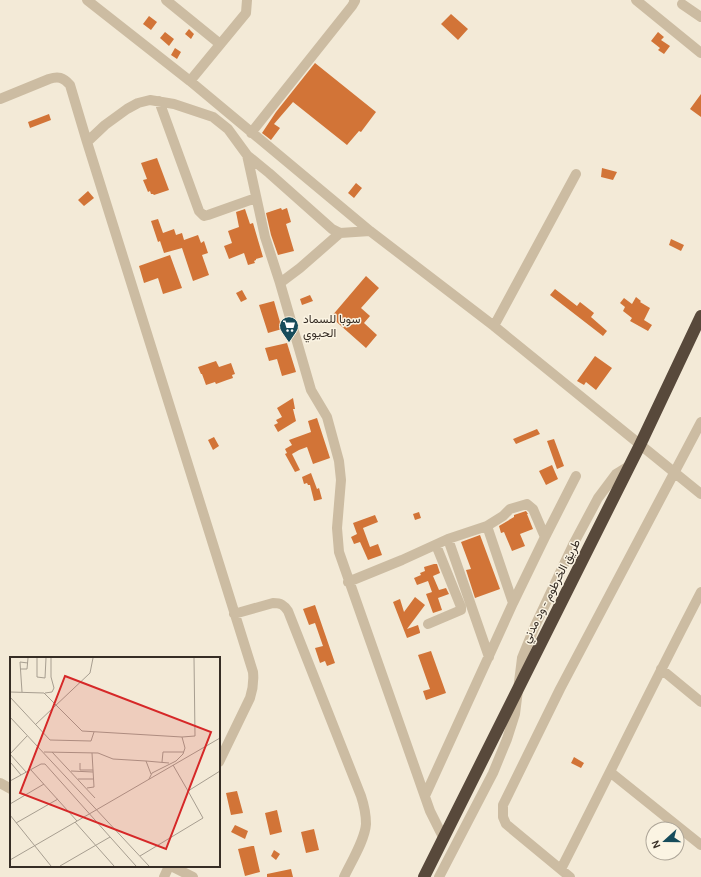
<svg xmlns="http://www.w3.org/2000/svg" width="701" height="877" font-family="Karla,Vazirmatn,sans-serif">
  <rect width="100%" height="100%" fill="#f3ead7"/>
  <path fill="#d27437" d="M451,14L468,29L458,40L441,24Z
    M149,16L157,22L151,30L143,24Z
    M189,29L194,34L191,39L185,34Z
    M165,32L174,39L169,46L160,38Z
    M658,32L664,37L661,40L670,46L664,54L658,50L660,48L651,41Z
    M175,48L181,52L177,59L171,55Z
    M315,63L376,112L361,132L359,131L347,145L293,102L274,124L280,128L271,140L262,133L276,112Z
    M701,94V117L690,109Z
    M49,114L51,120L30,128L28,122Z
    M157,158L169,190L154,195L153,194H151L150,191L148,192L143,180L147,179L141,163Z
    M602,168L617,172L613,180L601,177Z
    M356,183L362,188L354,198L348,193Z
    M88,191L94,198L84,206L78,200Z
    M281,208L282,210L287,208L291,222L286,224L294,251L278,255L271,235L266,213Z
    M245,209L250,224L253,223L263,257L256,259V260L254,261L255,263L248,265L244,253L229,259L224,246L232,243L228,231L239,227L236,212Z
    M158,219L163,233L174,229L176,235L182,233L184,240L198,235L201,243L204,241L208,253L202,255L209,275L193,281L182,248L164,253L160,241L158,242L151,221Z
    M671,239L684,245L681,251L669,245Z
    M170,255L182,288L163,294L158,278L144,283L139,266Z
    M366,276L379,288L361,308L370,316L364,323L377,335L366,348L331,317Z
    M555,289L577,306L580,302L594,313L591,317L607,331L603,336L550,295Z
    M242,290L247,299L241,302L236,293Z
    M310,295L313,301L302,305L300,299Z
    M636,297L641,301L640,302L650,308L644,320L652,325L648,331L630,321L632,318L623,311L625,307L620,303L624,298L632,304Z
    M274,301L282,329L268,333L259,305Z
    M287,343L296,372L282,376L277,359L269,361L265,348Z
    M595,356L612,368L596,390L586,382L584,385L577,381Z
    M216,361L219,367L231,363L235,374L232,375L233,378L227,380L216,384L215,382L206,385L202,374H201L198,367Z
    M293,398L295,409H293L296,421L278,432L274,425L278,423L276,420L282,417L277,408Z
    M317,418L330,458L313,464L307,447L299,450L292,454L300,470L295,472L285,454L287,453L285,449L292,445L289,440L311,432L308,421Z
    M537,429L540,434L516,444L513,439Z
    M214,437L219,446L213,450L208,440Z
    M554,439L564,466L557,469L547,441Z
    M552,465L558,479L546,485L539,471Z
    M311,473L317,489L319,488L322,499L314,501L310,485H308L307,483L304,484L302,477Z
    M526,511L528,514H527L533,529L520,534L525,546L512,551L504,532L501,533L499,526L514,517V515Z
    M419,512L421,518L415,520L413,514Z
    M375,515L378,522L363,528L370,547L378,544L382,555L368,560L360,542L354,544L351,537L357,534L353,523Z
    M480,535L500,589L475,598L466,570L471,569L461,542Z
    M434,564H437L440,573L433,576L439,590L446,588L449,594L438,598L442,610L433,613L426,594L432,592L428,581L417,585L414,578L421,575L420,573L425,571L424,567Z
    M415,597L425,605L407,629L418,625L420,632V633L407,638L393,602L400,599L404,612Z
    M315,605L335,663L327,666L325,661L320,663L315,648L323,646L315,623L309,625L303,609Z
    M431,651L446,693L426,700L423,691L430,689L418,655Z
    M574,757L584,763L581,768L571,763Z
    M237,791L243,813L231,815L226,793Z
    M277,810L282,832L270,835L265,813Z
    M235,825L248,831L245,839L231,832Z
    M314,829L319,850L306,853L301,832Z
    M252,846H254L260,872L245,876L238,849Z
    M274,850L280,854L276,860L271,856Z
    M291,869L293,877H267V874Z"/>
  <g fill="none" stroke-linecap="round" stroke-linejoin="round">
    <path stroke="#ccbca2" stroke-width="10" d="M87,0L190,81L370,231L494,326L701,494
      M166,0L220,44
      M636,0L701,53
      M682,4L701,17
      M190,81L246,13L247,0
      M0,99L49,79C58,76 63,77 70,85L87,142
      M159,101L199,211L204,216L208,215L256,198
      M251,133L352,6L355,1L354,0
      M247,155L265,237L280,283
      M340,233L300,268L280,283L311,390L327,417L339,461L341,480L337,528L339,552L430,811L443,837
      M494,326L576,174
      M487,526L513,603
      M448,539L489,657
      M348,582L402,560L448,539L487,526L503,516L510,509L527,504L533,509L545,537
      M234,614L273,603C281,603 284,605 288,611L361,796C364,805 366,814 366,824C365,840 351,862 344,877
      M428,624L461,610V607L436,545
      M661,669L701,702
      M219,762L250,698C253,689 254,682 253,672L87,142L105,125L127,109L138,103L150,100L174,104L213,117L228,129L247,155L269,173L332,229L340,233L370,231
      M610,772L701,845
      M0,783L11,789
      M425,796L513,603L545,537L576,476
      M171,866L193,877
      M561,869C608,777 653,684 701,592
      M164,877L169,866
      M439,877L493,773L507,739L515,714L522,658L535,626L574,543L598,498L616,474L629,466
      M570,877L506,824L503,817V805L560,689L701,422"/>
    <path stroke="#58493b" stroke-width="12" d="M424,877L640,445L701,316"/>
  </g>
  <defs>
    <g id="supermarket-pin" transform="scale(1)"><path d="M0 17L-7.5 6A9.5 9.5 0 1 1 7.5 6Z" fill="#174c5b" stroke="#fbf4e3"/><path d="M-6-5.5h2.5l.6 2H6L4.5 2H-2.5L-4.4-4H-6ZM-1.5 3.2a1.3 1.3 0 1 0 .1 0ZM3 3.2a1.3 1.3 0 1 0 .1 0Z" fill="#fff"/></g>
  </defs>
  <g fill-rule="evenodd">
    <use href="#supermarket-pin" x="289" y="326"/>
  </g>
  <g text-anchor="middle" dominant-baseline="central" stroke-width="3" stroke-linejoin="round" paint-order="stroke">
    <g font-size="12" fill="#362d25" stroke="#fbf4e3" text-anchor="start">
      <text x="303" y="319">سوبا للسماد<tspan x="303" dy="14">الحيوي</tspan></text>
    </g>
    <g font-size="12" fill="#362d25" stroke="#fbf4e3">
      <text transform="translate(551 591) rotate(-63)">طريق الخرطوم - ود مدني</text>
    </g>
  </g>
  <g transform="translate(10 657)">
    <rect width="210" height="210" fill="#f3ead7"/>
    <path fill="none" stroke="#a79e90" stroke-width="1" d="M27,1V20L35,21L36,1M10,12H17L18,1M0,35L34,36L72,74L172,80L175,91L173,97L166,104L142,116L139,122M12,35L10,5L18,6M35,36L42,35L44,31L41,20V1M0,40L40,83L81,84L84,75M0,60L139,209M25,68L80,16L83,1M172,80L185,79L184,1M34,95L88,96L103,102L136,104L141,117M42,95L85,141M0,97L17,79M0,97L16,115M136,104L159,106M152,105L153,95H174M1,106L11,118M70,106V113H83M163,108L178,134L210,114M21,113L67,164M61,114L83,115M68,122H83M0,124L31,107H35L126,209M77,131L84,130L82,96M0,147L34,127M0,158L41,209M65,165L104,209M6,166L48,142M130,199L193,161L178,134M0,203L210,81M50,209L100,180"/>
    <path fill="#d62828" fill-opacity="0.15" stroke="#d62828" stroke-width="2" d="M55,19L201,75L156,192L10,136Z"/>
    <rect width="210" height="210" fill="none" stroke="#362d25" stroke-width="2"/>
  </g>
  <g transform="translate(665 841) rotate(249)"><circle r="19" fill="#fbf4e3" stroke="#aca497"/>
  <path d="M0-3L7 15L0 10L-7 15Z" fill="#174c5b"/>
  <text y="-6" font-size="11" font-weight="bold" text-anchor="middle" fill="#362d25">N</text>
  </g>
</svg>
